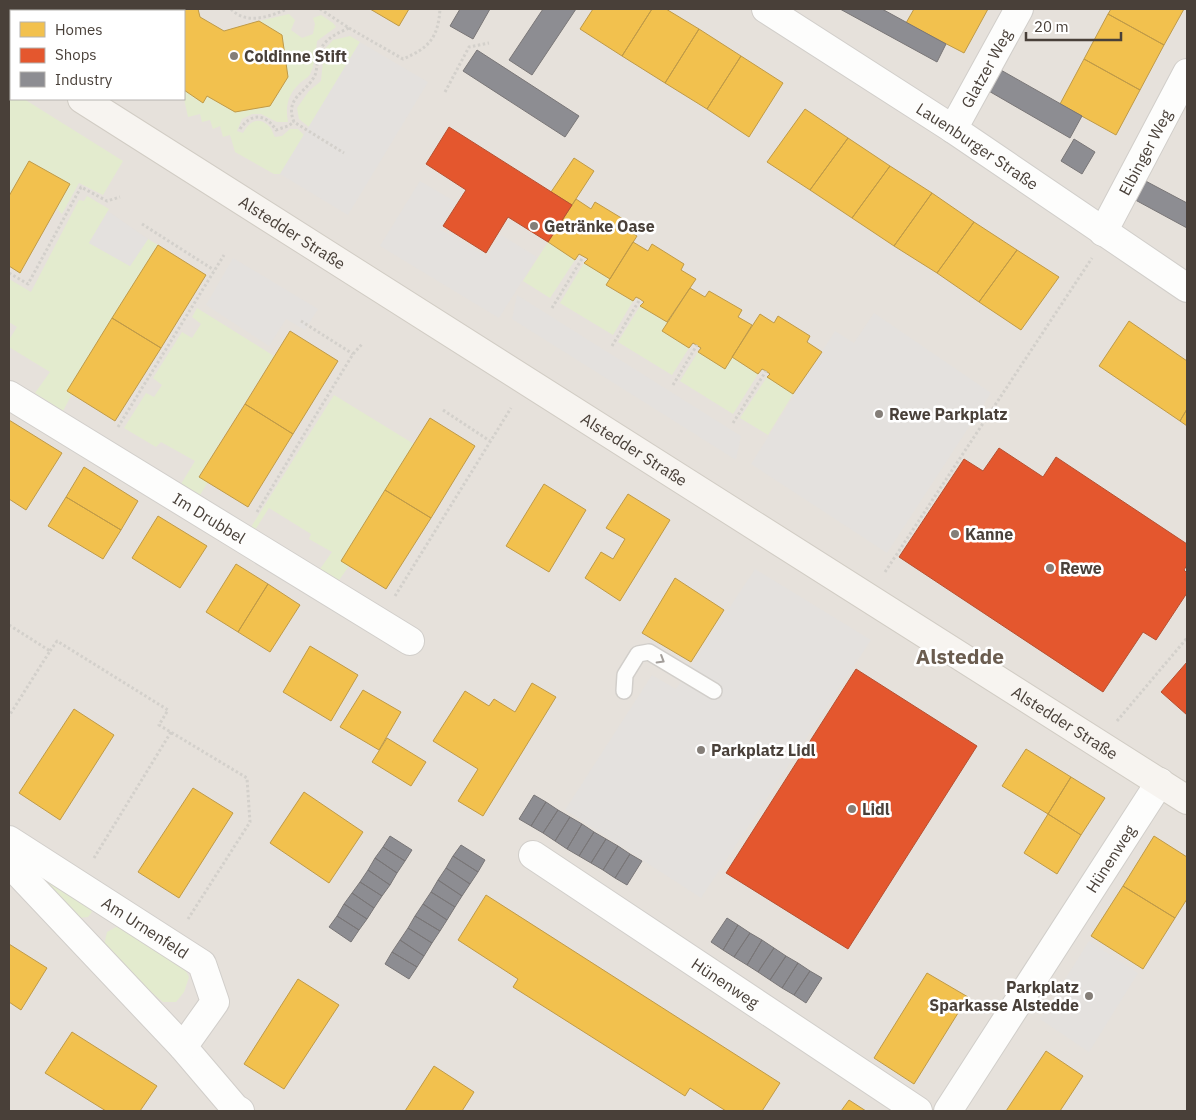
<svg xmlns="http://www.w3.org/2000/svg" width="1196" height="1120" font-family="'IBM Plex Sans',sans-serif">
  <rect width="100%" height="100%" fill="#f3f0ed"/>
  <path fill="#e6e1db" d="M15,9H1187V1111H9V20L11,15V99H184V11H13Z"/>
  <path fill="#e3ebce" d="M289,14L295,20L291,30L302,38L313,34L315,24L313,18L321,15L333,23L336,27L317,41C316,51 315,63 311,72C309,78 304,79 300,83C288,94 285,106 288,122H277L261,114H252L242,119L237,131L243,133C248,123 258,115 269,126C272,129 273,134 275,137L282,136L290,129H298L304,135L280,174H274L235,152L230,135L223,137L220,126L213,129L210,120L202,122L200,114L188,117L184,99V90L203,102L207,96L235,112L270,106L288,77L282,35L259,21Z
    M350,36L360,42L309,127L299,119L297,108L309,91L321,81L324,50L333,40Z
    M9,92L11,93V99H24L123,161L103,195L79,183L62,214L57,209L70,184L29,161L9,196Z
    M87,196L109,209L89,243L130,266L148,239L158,245L67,391L72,394L63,411L35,393L50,372L9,347V340L17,327L9,322V279L31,292L79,200L84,201Z
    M548,242L575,260L550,298L523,281Z
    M584,263L610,279L606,286L633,301L613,335L560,303Z
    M640,306L667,322L662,331L689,348L672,375L618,342Z
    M197,308L274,356L199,476L208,482L200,495L181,484L195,461L161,442L156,447L124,428L146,393L154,397L162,385L153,378L182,332L192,338L201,324L192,317Z
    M698,352L725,368L732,357L758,374L733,414L680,381Z
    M767,377L793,394L768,435L740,418Z
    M334,395L414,444L341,561L349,566L337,583L320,569L332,552L309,539L311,534L269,508L255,530L251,527Z
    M44,876L87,901L92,912L88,917L79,918L42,881Z
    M116,927H125L182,964L189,977L184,992L176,1002H163L110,957L104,945L107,932Z"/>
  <path fill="#e4e1de" d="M360,42L428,82L348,215L280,174Z
    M420,181L456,202L440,229L487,257L501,235L537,257L499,318L380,246Z
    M108,211L148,239L130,266L89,243Z
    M233,258L318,309L305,330L286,319L269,346L206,305Z
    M517,295L741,436L736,460L512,319Z
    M874,313L991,393L887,553L751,464L835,331L854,343Z
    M755,569L871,640L701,898L565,810L652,675L676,689Z
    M1089,941L1138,973L1089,1052L1040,1019Z"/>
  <path fill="#f2c14e" stroke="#bf9a48" d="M61,9H198L200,17L224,31L259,21L282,35L288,77L270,106L235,112L207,96L203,103L184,90V11H60Z
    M370,9H409L399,26Z
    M593,9H652L622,56L580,29Z
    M652,9H666L699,29L665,83L622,56Z
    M914,9H988L964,53L906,23Z
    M1111,9H1184L1164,45L1108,14Z
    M1108,14L1164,45L1140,90L1084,59Z
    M699,29L741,56L707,109L665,83Z
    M741,56L783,83L749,137L707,109Z
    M1084,59L1140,90L1116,135L1060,104Z
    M805,109L848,138L810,190L767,162Z
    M848,138L890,166L852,218L810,190Z
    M574,158L594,171L572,205L551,192Z
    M29,161L70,184L20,273L9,266V196Z
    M890,166L932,193L894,246L852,218Z
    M932,193L974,222L937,273L894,246Z
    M576,199L591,209L595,202L628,222L624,228L637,236L610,279L584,263L588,259L579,254L575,260L548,242Z
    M974,222L1017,250L979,302L937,273Z
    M633,242L648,251L652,244L684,264L681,270L696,279L667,322L640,306L644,302L640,299L636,297L633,301L606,285Z
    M158,245L206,275L161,348L112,318Z
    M1017,250L1059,277L1021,330L979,302Z
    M690,288L705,297L709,291L742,310L738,317L752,325L725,369L698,352L701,348L693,343L689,348L662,331Z
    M760,314L774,323L778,316L810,336L807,342L822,352L793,394L767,377L770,374L766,371L762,369L758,374L732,357Z
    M112,318L161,348L115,421L67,391Z
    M1129,321L1187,361V409L1180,421L1099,366Z
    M290,331L338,361L293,434L245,404Z
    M245,404L293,434L248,507L199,477Z
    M1187,409V426L1180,421Z
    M430,418L475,446L431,518L385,490Z
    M9,420L62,453L26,510L9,499Z
    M84,467L138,501L121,530L66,497Z
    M544,484L586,510L549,572L506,546Z
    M385,490L431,518L386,589L341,561Z
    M628,494L670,520L620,601L585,578L601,552L613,559L625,539L606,528Z
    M66,497L121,530L103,559L48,526Z
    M158,516L207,546L180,588L132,558Z
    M236,564L268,584L238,632L206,612Z
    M675,578L724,610L691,662L642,633Z
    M268,584L300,605L270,652L238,632Z
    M310,646L358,675L331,721L283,692Z
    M532,683L556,697L483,816L458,801L478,769L433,741L465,691L489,706L494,699L515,712Z
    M363,690L401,712L379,750L340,727Z
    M74,709L114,735L60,820L19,793Z
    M387,738L426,762L411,786L372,762Z
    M1026,749L1071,777L1048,814L1002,786Z
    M1071,777L1105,798L1081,835L1048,814Z
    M193,788L233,813L179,898L138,872Z
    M304,792L363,832L329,883L270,843Z
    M1048,814L1081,835L1057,874L1024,853Z
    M1154,836L1187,857V899L1175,918L1123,886Z
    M1123,886L1175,918L1143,969L1091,936Z
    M486,895L780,1083L762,1111H726L690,1088L685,1096L513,987L518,979L458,940Z
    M9,944L47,968L21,1010L9,1002Z
    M927,973L968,997L914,1084L874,1058Z
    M298,979L339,1005L284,1089L244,1064Z
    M72,1032L157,1086L140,1111H106L45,1073Z
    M1046,1051L1083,1076L1060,1111H1006Z
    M434,1066L474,1092L462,1111H405Z
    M849,1100L866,1111H841Z"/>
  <path fill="#e4572e" stroke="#b65031" d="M449,127L572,205L548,242L508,217L486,253L443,226L466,190L426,164Z
    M999,448L1043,477L1056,457L1187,544V565L1184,570L1187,573V593L1156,640L1143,632L1103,692L899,557L964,459L983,471Z
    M1187,662V715L1161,692Z
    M856,669L977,746L848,949L726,873Z"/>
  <path fill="#8d8d92" stroke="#797677" d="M460,9H490L473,39L450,26Z
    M543,9H576L532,75L509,60Z
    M840,9H882L946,44L937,62Z
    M477,50L579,116L565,137L463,71Z
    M999,69L1082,116L1070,138L987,90Z
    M1074,139L1095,152L1082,174L1061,161Z
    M1138,177L1187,203V228L1128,196Z
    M534,795L546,802L531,826L519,819Z
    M546,802L558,810L543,833L531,826Z
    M558,810L570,817L555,841L543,833Z
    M570,817L582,824L567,849L555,841Z
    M582,824L594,832L579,856L567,849Z
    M594,832L606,839L591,863L579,856Z
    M390,836L412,850L405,861L383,847Z
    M606,839L618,846L603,870L591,863Z
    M461,845L485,860L478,872L453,856Z
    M618,846L630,854L615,878L603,870Z
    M383,847L405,861L397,873L375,858Z
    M630,854L642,861L627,885L615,878Z
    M453,856L478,872L470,884L446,868Z
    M375,858L397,873L390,885L368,870Z
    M446,868L470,884L462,896L438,880Z
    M368,870L390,885L382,896L360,882Z
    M438,880L462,896L455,907L431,892Z
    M360,882L382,896L374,908L352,893Z
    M431,892L455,907L447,920L423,904Z
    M352,893L374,908L367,919L344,904Z
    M344,904L367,919L359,930L337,916Z
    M423,904L447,920L440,931L415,916Z
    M337,916L359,930L351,942L329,927Z
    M415,916L440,931L432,943L408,928Z
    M727,918L738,925L723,950L711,942Z
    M738,925L750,933L734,957L723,950Z
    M408,928L432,943L424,956L400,940Z
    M750,933L762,940L747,965L734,957Z
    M400,940L424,956L417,967L392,952Z
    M762,940L774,948L758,972L747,965Z
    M774,948L786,956L770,980L758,972Z
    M392,952L417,967L409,979L385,964Z
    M786,956L798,963L782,988L770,980Z
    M798,963L810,971L794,995L782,988Z
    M810,971L822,978L806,1003L794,995Z"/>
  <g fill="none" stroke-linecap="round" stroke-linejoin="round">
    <g stroke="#d1ceca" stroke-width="18">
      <path id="lane" d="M624,691L625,675L638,654L649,652L714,691"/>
    </g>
    <g stroke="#d1ceca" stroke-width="30">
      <g id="street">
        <path id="s1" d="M766,9L953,129L1187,288"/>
        <path d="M9,20L11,15"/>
        <path id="s2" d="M953,129L1019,9"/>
        <path id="s3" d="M1103,232L1187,73"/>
        <path id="s4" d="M9,395L410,641"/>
        <path id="s5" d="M9,840L202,964L215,1002L183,1047L235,1108L240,1111"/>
        <path id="s6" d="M533,855L918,1111"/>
        <path d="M9,863L183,1047"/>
        <path id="s7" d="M948,1111L1160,782"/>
      </g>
    </g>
    <g stroke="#d1ccc4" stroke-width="30">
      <g id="secondary">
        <path d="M9,51L11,53"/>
        <path id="s8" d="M82,99L1187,800"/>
      </g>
    </g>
    <path stroke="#d3d0cb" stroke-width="3" stroke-dasharray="2.5 2.5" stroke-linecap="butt" d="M231,9C246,25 269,17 287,9
      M320,9L349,28C336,34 321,40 319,56C317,61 317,70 315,75C307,93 284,97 294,122L344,153
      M349,28L403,59C429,48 438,38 440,9
      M445,92L469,47L489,43
      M240,129C251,113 265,113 276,130L288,126L294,122
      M142,224L214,270
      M9,273L28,284L81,187L107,201L120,197
      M552,308L583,257
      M301,321L353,354
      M612,346L640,299
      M673,385L697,345
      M443,410L490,441
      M733,423L766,371
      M118,427L224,255
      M257,512L353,354L363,343
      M885,572L1092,258
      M395,596L511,408
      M9,625L50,651L9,716
      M50,651L57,641L168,710L159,725L247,778L250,822L188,919
      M1117,721L1187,638
      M94,858L171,732"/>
    <use href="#lane" stroke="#fdfdfc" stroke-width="15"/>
    <use href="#street" stroke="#fdfdfc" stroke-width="28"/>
    <use href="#secondary" stroke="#f7f4f0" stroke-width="28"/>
  </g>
  <defs><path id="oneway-chevron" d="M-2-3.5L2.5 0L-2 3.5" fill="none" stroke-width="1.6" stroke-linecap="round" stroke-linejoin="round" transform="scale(1.25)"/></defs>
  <use stroke="#a39e9a" href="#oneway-chevron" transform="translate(661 660) rotate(31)"/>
  <g fill="#847e78" stroke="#fff" stroke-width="2">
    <circle cx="234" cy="56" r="5"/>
    <circle cx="534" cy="226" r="5"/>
    <circle cx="879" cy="414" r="5"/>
    <circle cx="955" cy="534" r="5"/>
    <circle cx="1050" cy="568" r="5"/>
    <circle cx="701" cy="750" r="5"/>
    <circle cx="852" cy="809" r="5"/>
    <circle cx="1089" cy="996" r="5"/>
  </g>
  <g text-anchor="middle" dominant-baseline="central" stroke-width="5" stroke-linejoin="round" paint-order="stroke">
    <g font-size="16" font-weight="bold" fill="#494039" stroke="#fff" text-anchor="start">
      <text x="244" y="56">Coldinne Stift</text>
      <text x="544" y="226">Getränke Oase</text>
      <text x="889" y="414">Rewe Parkplatz</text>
      <text x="965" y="534">Kanne</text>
      <text x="1060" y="568">Rewe</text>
      <text x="711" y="750">Parkplatz Lidl</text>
      <text x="862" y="809">Lidl</text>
      <text x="1079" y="987" text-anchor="end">Parkplatz<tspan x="1079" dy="18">Sparkasse Alstedde</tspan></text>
    </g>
    <g font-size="16" fill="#494039" stroke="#fff">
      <text stroke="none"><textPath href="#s2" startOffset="69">Glatzer Weg</textPath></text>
      <text stroke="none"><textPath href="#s1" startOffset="252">Lauenburger Straße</textPath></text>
      <text stroke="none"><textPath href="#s3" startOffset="90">Elbinger Weg</textPath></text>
      <text stroke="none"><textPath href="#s8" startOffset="249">Alstedder Straße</textPath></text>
      <text stroke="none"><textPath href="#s8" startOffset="654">Alstedder Straße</textPath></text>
      <text stroke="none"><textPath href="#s4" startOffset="235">Im Drubbel</textPath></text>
      <text stroke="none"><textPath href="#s8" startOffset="1164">Alstedder Straße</textPath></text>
      <text stroke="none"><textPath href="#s7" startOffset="300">Hünenweg</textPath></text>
      <text stroke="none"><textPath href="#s5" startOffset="162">Am Urnenfeld</textPath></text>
      <text stroke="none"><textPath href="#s6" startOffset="231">Hünenweg</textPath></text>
    </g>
    <g font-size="21" font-weight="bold" fill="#6b5d50" stroke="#fff">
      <text x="960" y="656">Alstedde</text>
    </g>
  </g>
  <rect width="1196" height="1120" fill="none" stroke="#494039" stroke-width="20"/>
  <rect x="10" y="10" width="175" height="90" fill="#ffffff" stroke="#b6b3b0"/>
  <rect x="20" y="22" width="25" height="15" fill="#f2c14e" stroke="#b6b3b0"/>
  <text x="55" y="35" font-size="15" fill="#494039">Homes</text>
  <rect x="20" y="48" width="25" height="15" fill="#e4572e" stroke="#b6b3b0"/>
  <text x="55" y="60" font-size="15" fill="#494039">Shops</text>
  <rect x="20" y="72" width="25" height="15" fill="#8d8d92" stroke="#b6b3b0"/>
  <text x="55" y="85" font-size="15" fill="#494039">Industry</text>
  <path d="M1026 32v8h95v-8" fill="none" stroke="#494039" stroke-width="2.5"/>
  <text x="1034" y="32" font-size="15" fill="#494039" stroke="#ffffff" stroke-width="4" paint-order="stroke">20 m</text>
</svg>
